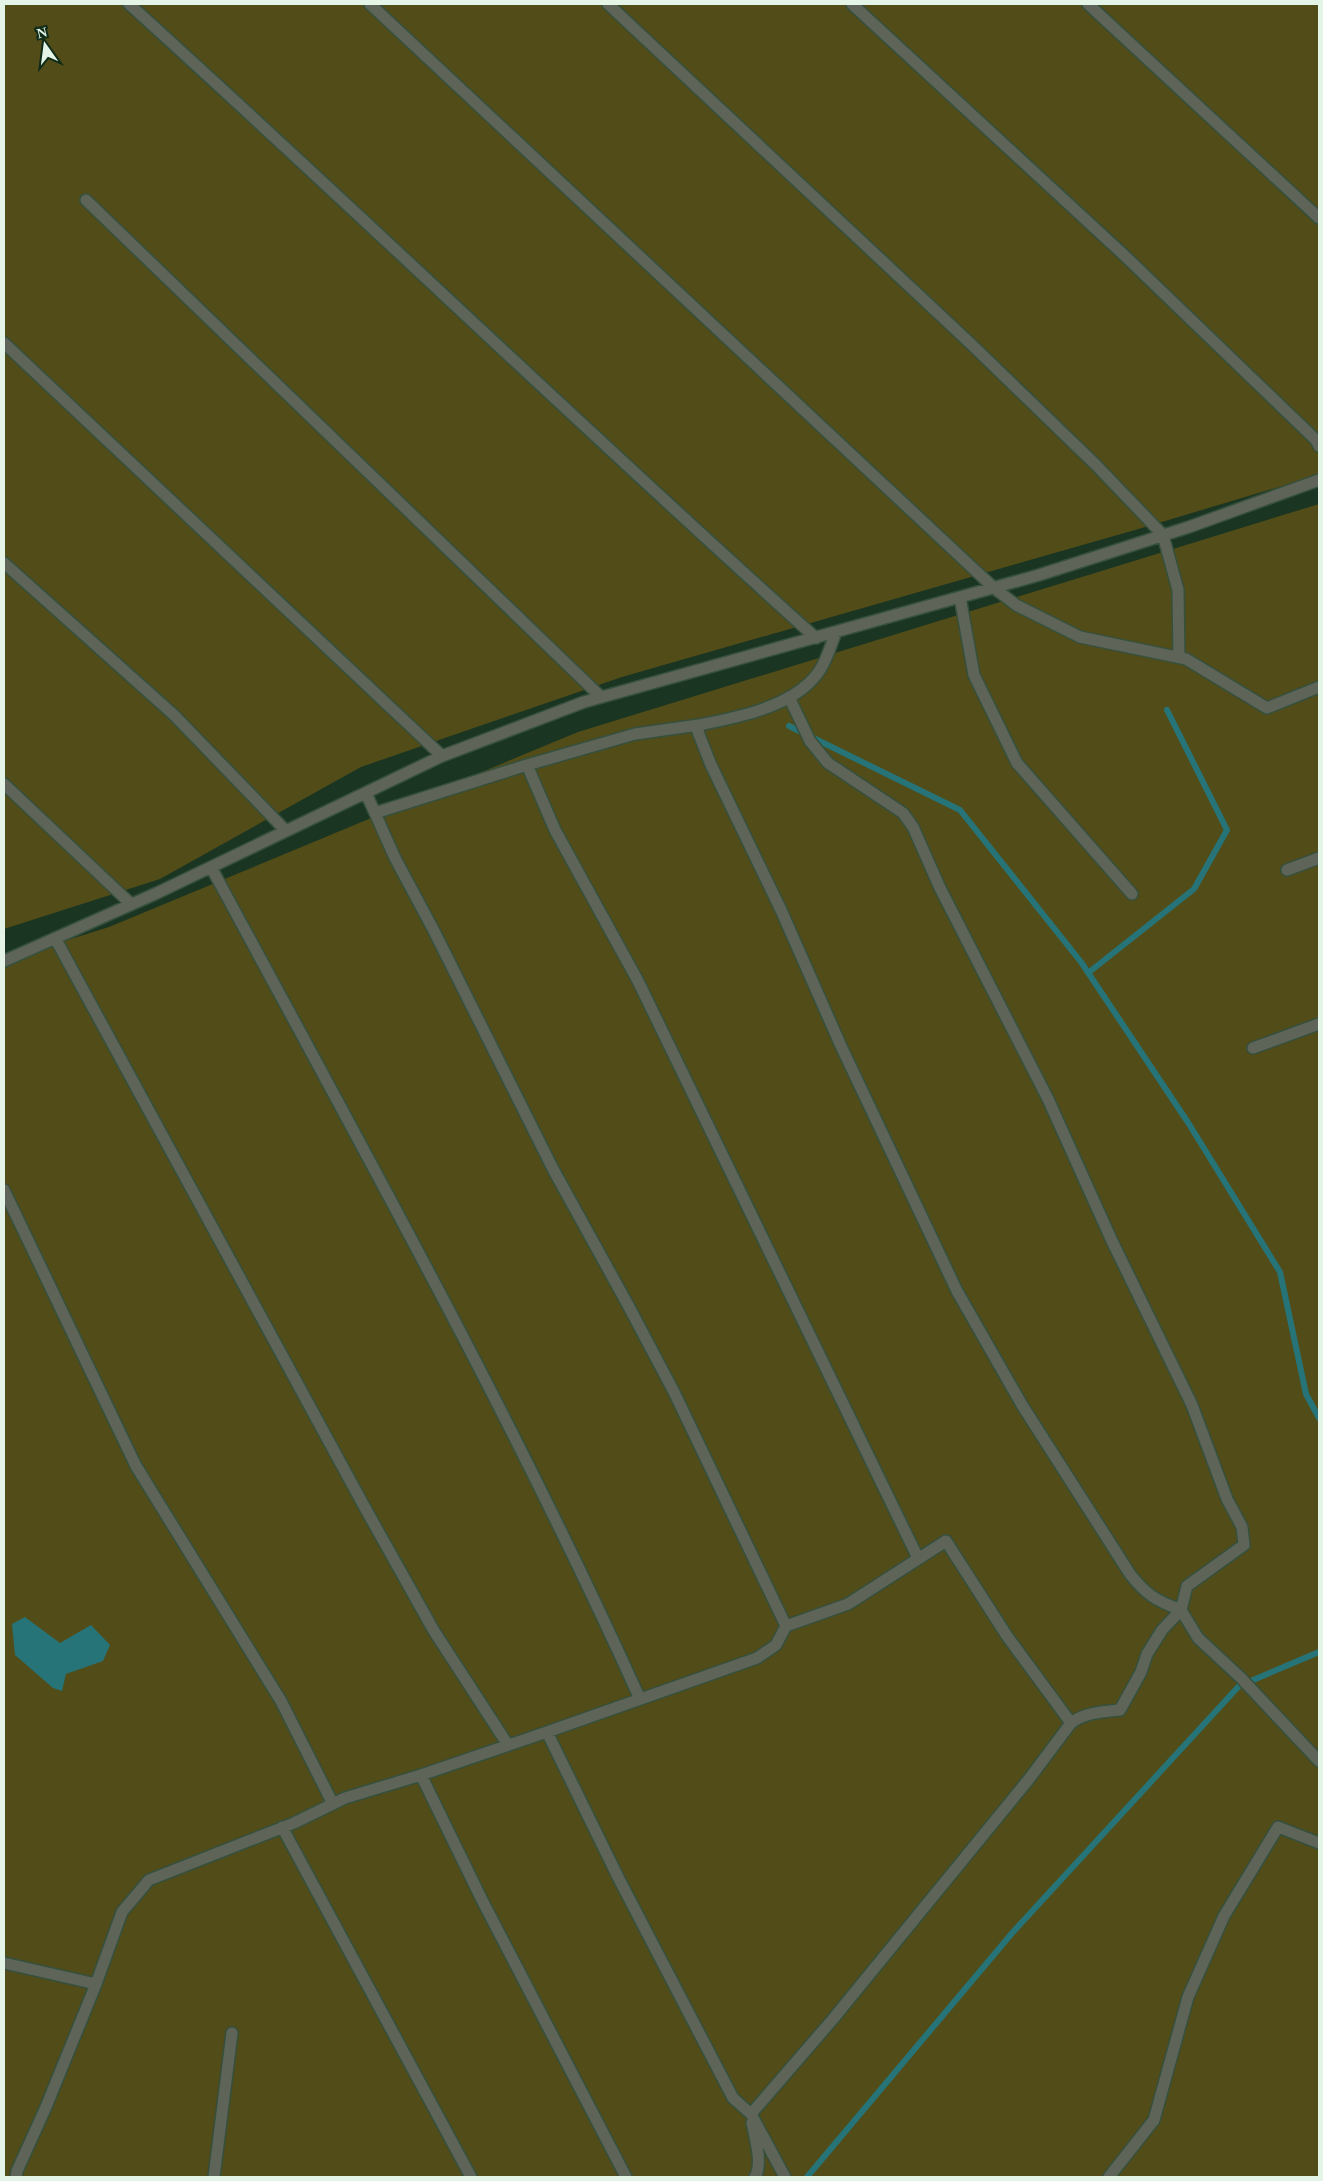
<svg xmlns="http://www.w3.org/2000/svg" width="1323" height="2181" font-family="Georgia,serif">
  <rect width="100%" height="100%" fill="#1a3522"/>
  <path fill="#514c18" d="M4,4H1319V475L1135,530L622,677L361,767L160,879L4,929Z
    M1319,504V2177H4V960L109,927L578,732Z"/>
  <path fill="#267478" d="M25,1617L60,1643L91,1625L110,1645L103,1661L66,1674L62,1691L53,1688L15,1655L12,1624Z"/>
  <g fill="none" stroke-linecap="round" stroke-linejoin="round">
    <path stroke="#267478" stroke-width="6" d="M789,726L960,810L1081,962L1189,1124L1280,1272L1306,1394L1319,1418
      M1088,973L1194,889L1227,830L1167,710
      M807,2177L1013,1932L1239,1686L1319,1652"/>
    <g stroke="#36503e" stroke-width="14">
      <path id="lane" d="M129,4C360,213 584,430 816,638
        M370,4L994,588L1016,605L1080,637L1186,659L1267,708L1319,687
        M608,4L971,344L1096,465L1163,535L1178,590L1179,657
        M852,4L1125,256L1316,440L1319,446
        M1088,4L1319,218
        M86,200L601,697
        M4,343L442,756
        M4,563L174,715L286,831
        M960,597L974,675L1017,763L1132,894
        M789,697L810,741L828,763L903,813L913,827L940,888L1048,1099L1112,1241L1192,1405L1227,1499L1242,1527L1244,1545L1187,1586L1181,1610L1198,1638L1241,1678L1319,1761
        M699,725L635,734L527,765L555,830L638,981L918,1558
        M4,784L131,904
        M366,793L395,858L433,929L553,1169L628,1305L674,1392L786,1626L776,1645L757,1658L547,1732L619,1879L733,2098L751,2114L833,2019L1029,1779L1071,1723C1086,1712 1103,1712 1120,1710L1141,1672L1147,1654L1162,1630L1181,1610C1157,1601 1146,1595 1130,1574L1022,1405L957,1291L841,1046L781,910L711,765L698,732L699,725C734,718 782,709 809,683C824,670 829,650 836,632
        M375,813L527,765
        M211,867C359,1142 512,1415 640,1699
        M1287,870L1319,858
        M55,938L364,1506L434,1631L508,1745
        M4,961L157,893L442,756L584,702L1039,575L1189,527L1319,480
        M1253,1048L1319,1024
        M4,1190L136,1466L281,1701L333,1804
        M786,1626L848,1604L946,1541L1007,1636L1071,1723
        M547,1732L421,1775L482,1900L626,2177
        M282,1827L471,2177
        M4,1963L96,1984
        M751,2114L785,2177
        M752,2123C755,2138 763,2164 755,2177
        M16,2177L17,2171L46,2107L96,1984L122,1912L149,1880L294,1823L345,1798L421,1775
        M214,2177L232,2033
        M1109,2177L1154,2120L1188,1997L1224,1916L1278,1827L1319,1843"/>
    </g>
    <use href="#lane" stroke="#5e6457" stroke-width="11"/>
  </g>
  <rect width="1323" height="2181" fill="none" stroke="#e4f4e7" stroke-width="10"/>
  <g transform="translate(45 45) rotate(346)" stroke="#102b18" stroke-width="4" paint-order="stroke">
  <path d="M0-4L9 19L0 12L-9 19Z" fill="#e4f4e7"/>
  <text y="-8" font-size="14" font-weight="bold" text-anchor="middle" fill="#e4f4e7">N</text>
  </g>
</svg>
